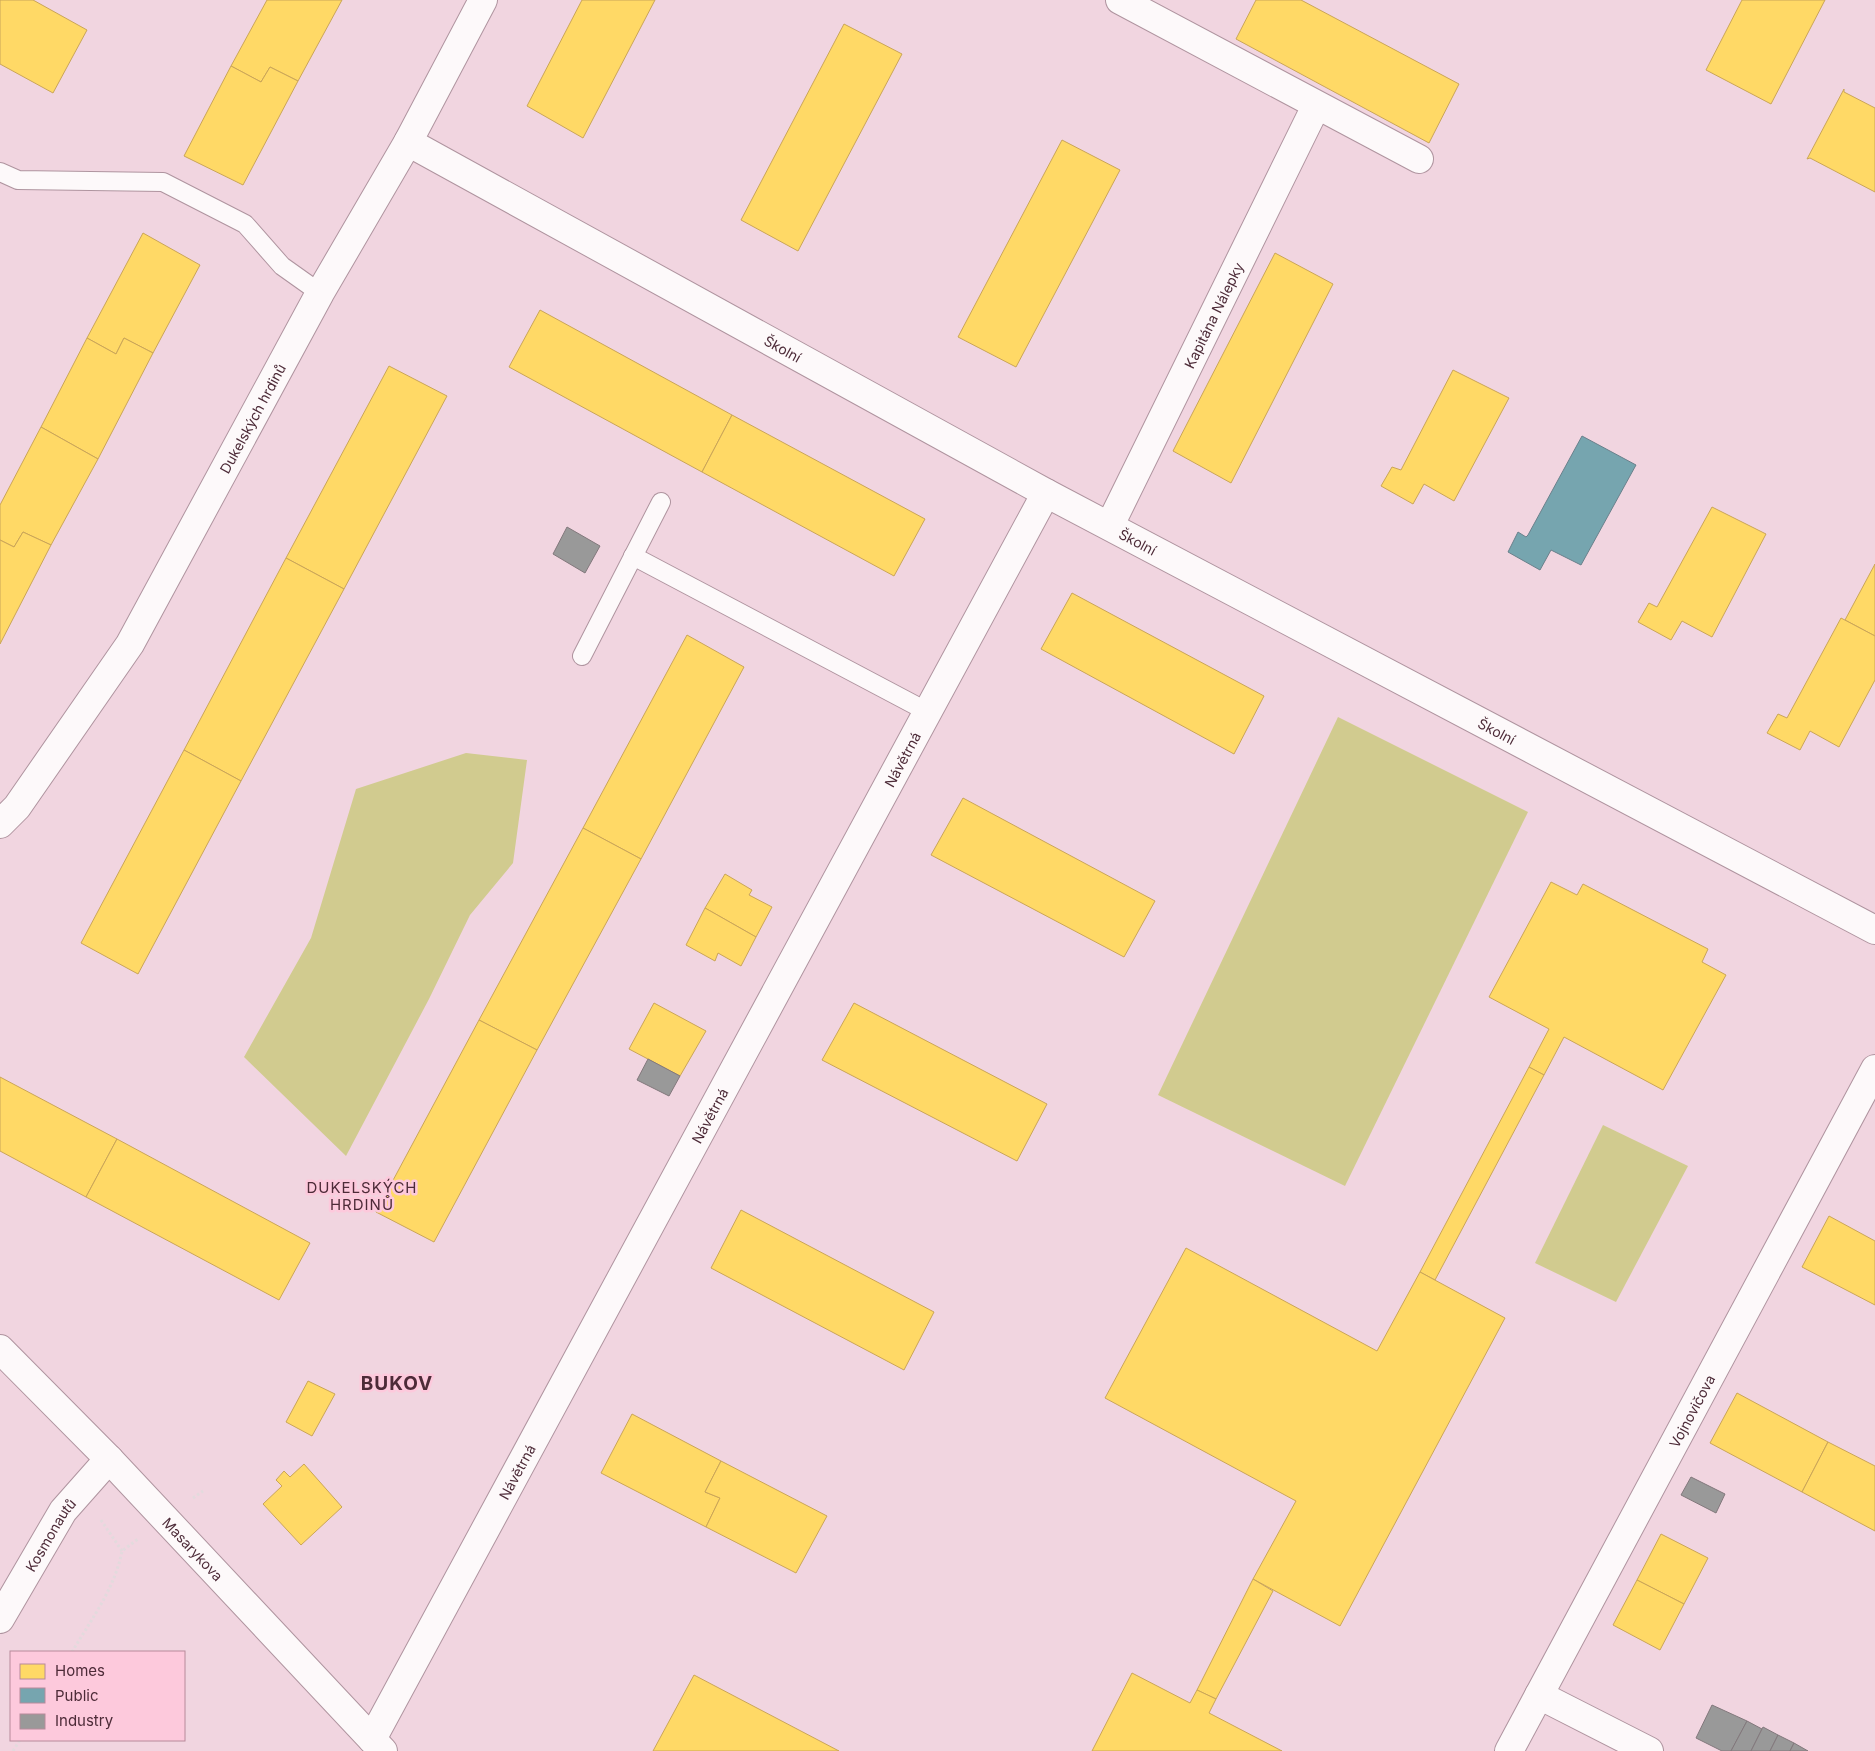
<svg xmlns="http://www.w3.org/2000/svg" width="1875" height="1751" font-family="Inter,sans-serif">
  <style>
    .green { fill: #d1cb8f }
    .homes { fill: #ffd966; stroke: #caa558 }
    .public { fill: #76a5af; stroke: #6a808b }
    .industry { fill: #999; stroke: #82787c }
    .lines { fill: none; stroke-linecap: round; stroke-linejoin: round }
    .lane-casing { stroke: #af949f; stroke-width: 20 }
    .street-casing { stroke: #af949f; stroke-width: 30 }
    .path { stroke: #e3dadd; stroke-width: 3; stroke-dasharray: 2.5 2.5; stroke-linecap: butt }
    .lane { stroke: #fdf9fa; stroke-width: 18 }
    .street { stroke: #fdf9fa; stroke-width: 28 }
    .labels { text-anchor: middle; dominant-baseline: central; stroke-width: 5; stroke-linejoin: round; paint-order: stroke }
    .street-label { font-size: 14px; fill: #4d2b38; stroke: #fdc9dc }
    .neighbourhood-label { font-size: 15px; letter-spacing: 1px; fill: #4d2b38; stroke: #fdc9dc }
    .district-label { font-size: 19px; font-weight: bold; letter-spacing: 1px; fill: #4d2b38; stroke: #fdc9dc }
  </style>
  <rect width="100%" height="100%" fill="#f1d5e0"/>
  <g class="green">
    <path d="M1338 717 1528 812 1345 1186 1158 1095Z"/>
    <path d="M466 753 527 760 513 863 470 915 429 999 346 1156 244 1057 311 938 356 789Z"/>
    <path d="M1603 1125 1688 1166 1616 1302 1535 1263Z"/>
  </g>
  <g class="homes">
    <path d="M0 0H33L87 30 53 93 0 64Z"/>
    <path d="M267 0H342L298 81 270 67 261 82 231 66Z"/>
    <path d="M582 0H655L583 138 527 106Z"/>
    <path d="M1256 0H1301L1459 84 1429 143 1236 39Z"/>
    <path d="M1742 0H1825L1771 104 1706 70Z"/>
    <path d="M844 24 902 54 798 251 741 220Z"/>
    <path d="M231 66 261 82 270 67 298 81 243 185 184 156Z"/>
    <path d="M1844 89V92L1875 108V192L1810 158 1807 159Z"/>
    <path d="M1062 140 1120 170 1016 367 958 337Z"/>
    <path d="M143 233 200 265 153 353 124 338 116 354 87 338Z"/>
    <path d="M1275 253 1333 284 1231 483 1173 451Z"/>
    <path d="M540 310 732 415 702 472 509 367Z"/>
    <path d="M87 338 116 354 124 338 153 353 98 459 41 427Z"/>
    <path d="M389 366 447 396 344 589 286 558Z"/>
    <path d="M1453 370 1509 398 1454 501 1424 484 1413 504 1381 486 1392 467 1401 470Z"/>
    <path d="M732 415 925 519 894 576 702 472Z"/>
    <path d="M41 427 98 459 51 545 23 532 14 547 0 540V505Z"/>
    <path d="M1712 507 1766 534 1712 637 1682 621 1671 640 1638 622 1649 603 1657 607Z"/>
    <path d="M23 532 51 545 0 644V540L14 547Z"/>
    <path d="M286 558 344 589 241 781 184 750Z"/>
    <path d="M1875 564V636L1845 620Z"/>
    <path d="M1072 593 1264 696 1234 754 1041 649Z"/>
    <path d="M1841 618 1875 636V680L1839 747 1810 731 1800 750 1767 733 1778 714 1787 718Z"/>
    <path d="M687 635 744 667 641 859 583 828Z"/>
    <path d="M184 750 241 781 138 974 81 943Z"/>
    <path d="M963 798 1155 901 1124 957 931 855Z"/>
    <path d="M583 828 641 859 537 1050 479 1020Z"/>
    <path d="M725 874 752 890 749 895 772 907 756 937 705 908Z"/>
    <path d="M1551 882 1577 895 1583 884 1708 949 1702 962 1726 975 1663 1090 1564 1037 1544 1075 1529 1067 1549 1029 1489 997Z"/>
    <path d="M705 908 756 937 741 966 718 953 715 961 686 945Z"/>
    <path d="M654 1003 706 1031 680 1076 629 1049Z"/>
    <path d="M854 1003 1047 1104 1017 1161 822 1060Z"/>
    <path d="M479 1020 537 1050 434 1242 376 1212Z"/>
    <path d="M1529 1067 1544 1075 1435 1280 1420 1272Z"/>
    <path d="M0 1077 117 1139 86 1197 0 1151Z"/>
    <path d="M117 1139 310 1243 279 1300 86 1197Z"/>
    <path d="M741 1210 934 1312 904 1370 711 1268Z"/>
    <path d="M1829 1216 1875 1241V1305L1802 1267Z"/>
    <path d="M1186 1248 1377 1351 1420 1272 1505 1318 1340 1626 1253 1579 1296 1501 1105 1398Z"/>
    <path d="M308 1381 335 1394 312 1436 286 1422Z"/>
    <path d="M1737 1393 1828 1442 1802 1492 1710 1443Z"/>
    <path d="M632 1414 721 1461 705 1492 720 1498 706 1527 601 1473Z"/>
    <path d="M1828 1442 1875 1466V1531L1802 1492Z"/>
    <path d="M721 1461 827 1516 796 1573 706 1527 720 1498 705 1492Z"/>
    <path d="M304 1464 342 1507 301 1545 263 1504 282 1486 276 1480 284 1471 290 1477Z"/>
    <path d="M1661 1534 1708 1558 1684 1604 1637 1580Z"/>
    <path d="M1253 1579 1273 1591 1216 1699 1197 1690Z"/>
    <path d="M1637 1580 1684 1604 1660 1650 1613 1625Z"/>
    <path d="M1132 1673 1190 1703 1197 1690 1216 1699 1209 1713 1282 1751H1092Z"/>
    <path d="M694 1675 839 1751H653Z"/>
  </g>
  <path class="public" d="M1582 436 1636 465 1581 565 1551 550 1540 570 1508 552 1518 532 1526 537 1528 535Z"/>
  <g class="industry">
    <path d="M567 527 600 546 585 573 553 554Z"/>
    <path d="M648 1059 680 1076 669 1096 637 1080Z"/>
    <path d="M1691 1477 1725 1494 1716 1513 1681 1495Z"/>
    <path d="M1712 1705 1747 1721 1731 1751H1722L1696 1738Z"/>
    <path d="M1747 1721 1762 1729 1751 1751H1731Z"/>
    <path d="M1763 1727 1778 1735 1770 1751H1751Z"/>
    <path d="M1778 1735 1794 1743 1790 1751H1770Z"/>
    <path d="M1794 1743 1808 1751H1790Z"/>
  </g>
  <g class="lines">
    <defs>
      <g id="lane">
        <path d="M0 172 18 180 163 182 245 224 282 266 320 293"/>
        <path d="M633 556 928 712"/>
        <path d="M582 656 661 502"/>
      </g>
      <g id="street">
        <path d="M1120 0 1419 159"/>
        <path id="s1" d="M408 142 1046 493 1875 930"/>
        <path id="s2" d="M1110 525 1316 106"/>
        <path id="s3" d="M0 824 17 807 130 644 320 293 408 142 483 0"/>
        <path id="s4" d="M0 1349 109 1459 383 1751"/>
        <path id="s5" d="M0 1619 63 1511 109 1459"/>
        <path d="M1539 1695 1649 1751"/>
        <path id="s6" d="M372 1739 1046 493"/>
        <path id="s7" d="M1509 1751 1875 1069"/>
      </g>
    </defs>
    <use href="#lane" class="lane-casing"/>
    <use href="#street" class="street-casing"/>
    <g class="path">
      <path d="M193 1498 203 1491"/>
      <path d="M101 1520 122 1551"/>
      <path d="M72 1652C91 1620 115 1588 122 1551L138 1539"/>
      <path d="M13 1751 20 1740"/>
    </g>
    <use href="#lane" class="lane"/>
    <use href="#street" class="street"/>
  </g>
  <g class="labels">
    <g class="street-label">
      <text stroke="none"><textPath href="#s2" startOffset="234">Kapitána Nálepky</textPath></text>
      <text stroke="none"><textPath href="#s1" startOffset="428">Školní</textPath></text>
      <text stroke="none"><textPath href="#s3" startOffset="479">Dukelských hrdinů</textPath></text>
      <text stroke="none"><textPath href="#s1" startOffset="832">Školní</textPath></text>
      <text stroke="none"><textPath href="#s1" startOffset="1238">Školní</textPath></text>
      <text stroke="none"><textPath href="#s6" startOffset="1114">Návětrná</textPath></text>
      <text stroke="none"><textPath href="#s6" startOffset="709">Návětrná</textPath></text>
      <text stroke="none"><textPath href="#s7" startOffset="386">Vojnovičova</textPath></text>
      <text stroke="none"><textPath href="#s6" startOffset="304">Návětrná</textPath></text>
      <text stroke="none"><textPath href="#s5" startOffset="98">Kosmonautů</textPath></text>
      <text stroke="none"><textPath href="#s4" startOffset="278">Masarykova</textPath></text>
    </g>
    <g class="neighbourhood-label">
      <text x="362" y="1187">DUKELSKÝCH<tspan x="362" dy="17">HRDINŮ</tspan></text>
    </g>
    <g class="district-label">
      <text x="397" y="1383">BUKOV</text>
    </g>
  </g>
  <rect x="10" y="1651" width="175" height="90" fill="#fdc9dc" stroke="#b78a9a"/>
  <rect x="20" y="1664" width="25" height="15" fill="#ffd966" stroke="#b78a9a"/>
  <text x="55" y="1676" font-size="15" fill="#4d2b38">Homes</text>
  <rect x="20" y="1688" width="25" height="15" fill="#76a5af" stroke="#b78a9a"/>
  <text x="55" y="1701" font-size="15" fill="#4d2b38">Public</text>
  <rect x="20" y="1714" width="25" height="15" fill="#999999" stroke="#b78a9a"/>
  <text x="55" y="1726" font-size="15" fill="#4d2b38">Industry</text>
</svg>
